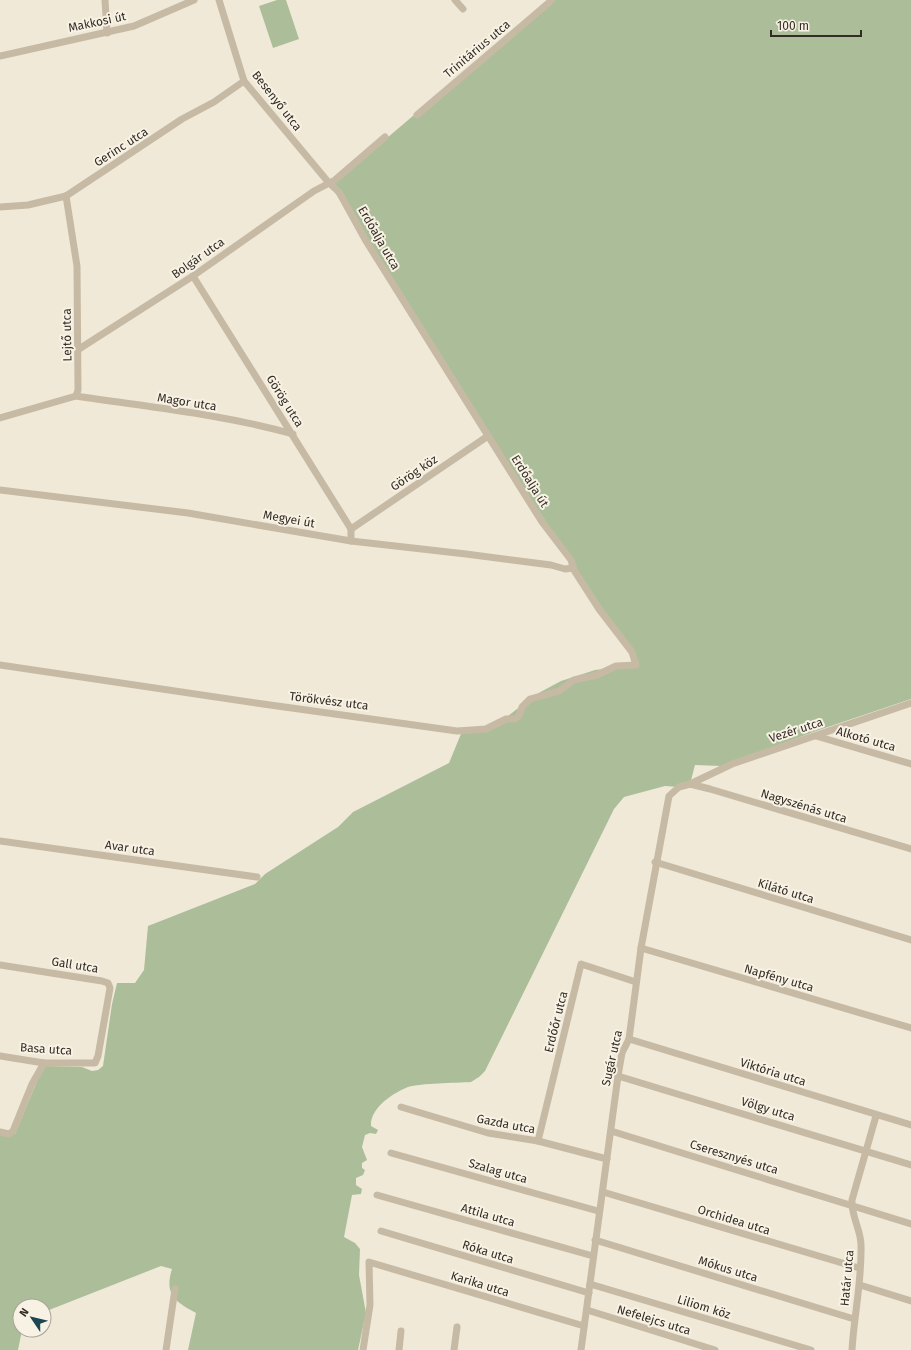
<svg xmlns="http://www.w3.org/2000/svg" width="911" height="1350" font-family="'Fira Sans',sans-serif">
  <style>
    .green { fill: #abbe99 }
    .lines { fill: none; stroke-linecap: round; stroke-linejoin: round }
    .minor { stroke: #c7baa4; stroke-width: 7 }
    .labels { text-anchor: middle; dominant-baseline: central; stroke-width: 4; stroke-linejoin: round; paint-order: stroke }
    .street-label { font-size: 12px; fill: #332c26; stroke: #f8f2e4 }
  </style>
  <rect width="100%" height="100%" fill="#f0e9d8"/>
  <g class="green">
    <path d="M277 0H286L299 39 273 48 259 6Z"/>
    <path d="M549 0H911V699L819 730 721 766 695 765 690 784 679 787 665 786 624 797 614 809 485 1071 479 1077 471 1082C455 1083 421 1083 408 1087 393 1093 370 1108 371 1126L378 1130 376 1134 370 1133 365 1135 362 1147 367 1160 362 1163V1168L365 1170 363 1175 356 1178V1185L362 1189 361 1194 352 1195 344 1237 355 1243 360 1249 359 1275 366 1313 358 1350H188L196 1313C175 1302 164 1294 172 1269L161 1266 44 1312V1306H20V1330H22L18 1350H0V1134H15L40 1074 46 1066 82 1067 92 1071 98 1070 103 1066 112 1004 117 983H135L144 970 148 926 255 884 265 874 338 827 353 812 449 763 463 729H475L499 723 535 695 561 681 595 670 636 665 628 647 558 541 329 183 387 138Z"/>
  </g>
  <g class="lines">
    <g class="minor">
      <path d="M105 0 107 33"/>
      <path d="M455 0 463 9"/>
      <path d="M0 56 134 26 194 0"/>
      <path d="M417 115 552 0"/>
      <path d="M0 207 28 205 66 196 182 119 214 102 244 81"/>
      <path d="M193 276 351 529V541"/>
      <path d="M79 349 193 276 314 191 335 180 385 137"/>
      <path d="M76 396C148 407 222 414 293 434"/>
      <path d="M0 418 76 396 78 390 77 266 66 196"/>
      <path d="M0 490 188 513 351 541 466 554 551 565 565 569 573 568"/>
      <path d="M351 529 488 436"/>
      <path d="M0 665 263 704 457 731 486 729 506 719H515L519 716 522 707 530 699 559 691 574 680 597 675 616 666 636 665 632 652 599 609 574 570 571 560 542 522 366 241 339 192 329 183 244 81 219 0"/>
      <path d="M816 736 911 764"/>
      <path d="M690 784 710 789 911 849"/>
      <path d="M0 841 257 877"/>
      <path d="M655 862 911 940"/>
      <path d="M641 948 911 1028"/>
      <path d="M0 965 102 981 108 983 110 988 98 1056 95 1063H44L0 1056"/>
      <path d="M629 1039 911 1125"/>
      <path d="M618 1076 911 1165"/>
      <path d="M401 1107 488 1133 538 1141 607 1159"/>
      <path d="M611 1131 911 1224"/>
      <path d="M0 1132 9 1134 13 1131 32 1084 44 1063"/>
      <path d="M538 1141 581 964 636 982"/>
      <path d="M391 1153 598 1211"/>
      <path d="M603 1192 859 1268"/>
      <path d="M377 1195 593 1256"/>
      <path d="M381 1231 589 1293"/>
      <path d="M595 1240 854 1319"/>
      <path d="M590 1284 811 1350"/>
      <path d="M860 1285 911 1301"/>
      <path d="M587 1310 715 1350"/>
      <path d="M166 1350 175 1289"/>
      <path d="M363 1350 370 1305 369 1262 584 1326"/>
      <path d="M399 1350 401 1331"/>
      <path d="M454 1350 457 1327"/>
      <path d="M581 1350 618 1076 622 1053 629 1039 641 948 669 796 679 787 690 784 732 764 911 703"/>
      <path d="M852 1350C854 1315 862 1281 861 1245 861 1230 851 1216 852 1200L876 1116"/>
    </g>
  </g>
  <g class="labels">
    <g class="street-label">
      <text transform="translate(97 22) rotate(-12)">Makkosi út</text>
      <text transform="translate(477 49) rotate(-40)">Trinitárius utca</text>
      <text transform="translate(277 101) rotate(52)">Besenyő utca</text>
      <text transform="translate(121 147) rotate(-33)">Gerinc utca</text>
      <text transform="translate(379 238) rotate(60)">Erdőalja utca</text>
      <text transform="translate(198 258) rotate(-35)">Bolgár utca</text>
      <text transform="translate(67 335) rotate(-91)">Lejtő utca</text>
      <text transform="translate(285 401) rotate(58)">Görög utca</text>
      <text transform="translate(187 402) rotate(9)">Magor utca</text>
      <text transform="translate(414 473) rotate(-34)">Görög köz</text>
      <text transform="translate(530 481) rotate(58)">Erdőalja út</text>
      <text transform="translate(289 519) rotate(10)">Megyei út</text>
      <text transform="translate(329 701) rotate(7)">Törökvész utca</text>
      <text transform="translate(796 730) rotate(-18)">Vezér utca</text>
      <text transform="translate(866 739) rotate(16)">Alkotó utca</text>
      <text transform="translate(804 806) rotate(17)">Nagyszénás utca</text>
      <text transform="translate(130 848) rotate(8)">Avar utca</text>
      <text transform="translate(786 891) rotate(17)">Kilátó utca</text>
      <text transform="translate(75 965) rotate(9)">Gall utca</text>
      <text transform="translate(779 978) rotate(16)">Napfény utca</text>
      <text transform="translate(556 1022) rotate(-76)">Erdőőr utca</text>
      <text transform="translate(46 1049) rotate(4)">Basa utca</text>
      <text transform="translate(612 1058) rotate(-77)">Sugár utca</text>
      <text transform="translate(773 1072) rotate(17)">Viktória utca</text>
      <text transform="translate(768 1109) rotate(17)">Völgy utca</text>
      <text transform="translate(506 1124) rotate(11)">Gazda utca</text>
      <text transform="translate(734 1157) rotate(17)">Cseresznyés utca</text>
      <text transform="translate(498 1171) rotate(16)">Szalag utca</text>
      <text transform="translate(488 1215) rotate(16)">Attila utca</text>
      <text transform="translate(734 1220) rotate(17)">Orchidea utca</text>
      <text transform="translate(488 1252) rotate(17)">Róka utca</text>
      <text transform="translate(728 1269) rotate(17)">Mókus utca</text>
      <text transform="translate(847 1278) rotate(-85)">Határ utca</text>
      <text transform="translate(480 1284) rotate(17)">Karika utca</text>
      <text transform="translate(704 1307) rotate(17)">Liliom köz</text>
      <text transform="translate(654 1320) rotate(17)">Nefelejcs utca</text>
    </g>
  </g>
  <g transform="translate(32 1318) rotate(305)"><circle r="19" fill="#f8f2e4" stroke="#a9a398"/>
  <path d="M0-3L7 15L0 10L-7 15Z" fill="#1d4653"/>
  <text y="-6" font-size="11" font-weight="bold" text-anchor="middle" fill="#332c26">N</text>
  </g>
  <path d="M771 30v6h90v-6" fill="none" stroke="#332c26" stroke-width="2"/>
  <text x="777" y="30" font-size="12" fill="#332c26" stroke="#f8f2e4" stroke-width="3" paint-order="stroke">100 m</text>
</svg>
